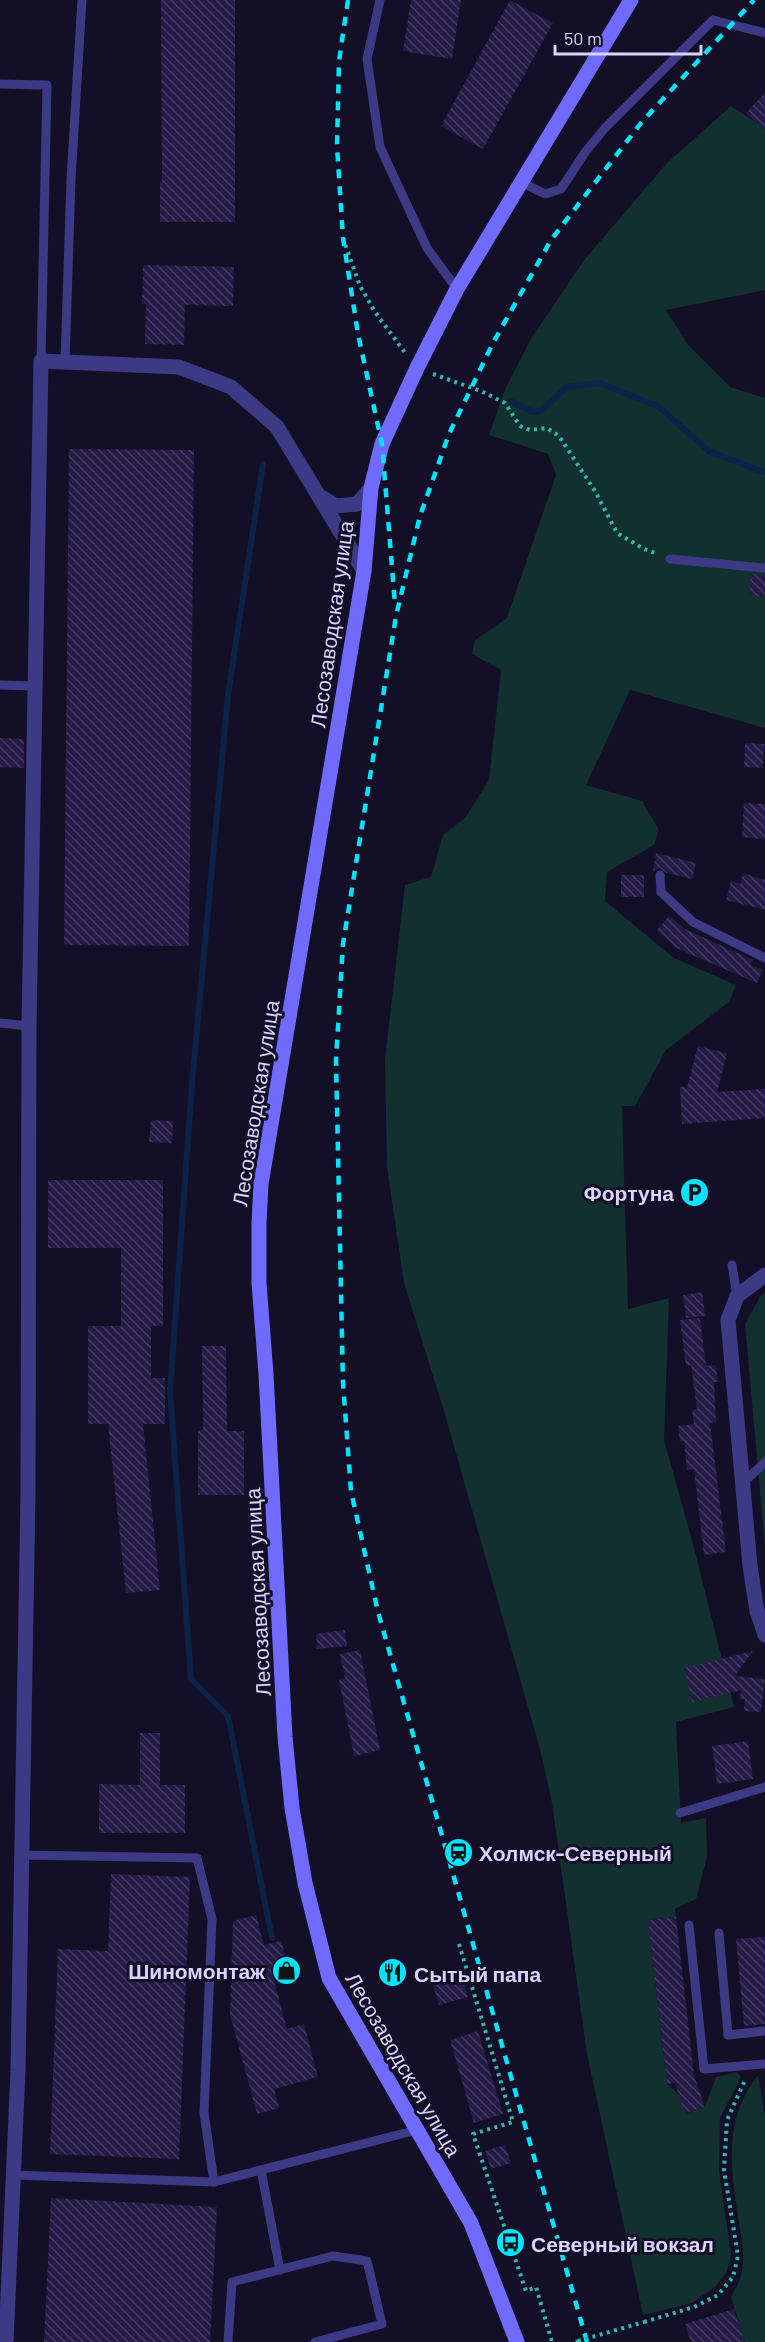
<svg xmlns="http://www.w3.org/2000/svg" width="765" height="2342" font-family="Barlow,sans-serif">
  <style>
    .grass { fill: #12302f }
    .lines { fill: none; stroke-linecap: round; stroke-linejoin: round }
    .stream { stroke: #0c2248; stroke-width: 6 }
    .building { fill: url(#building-back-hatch) }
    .path { stroke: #2fb8b0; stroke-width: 4; stroke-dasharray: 3 4.5; stroke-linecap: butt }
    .service { stroke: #3d3a85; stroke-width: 9 }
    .minor { stroke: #3d3a85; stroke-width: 15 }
    .secondary { stroke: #6f6bff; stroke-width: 15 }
    .rail { stroke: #00e5ff; stroke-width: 4.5; stroke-dasharray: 9 8; stroke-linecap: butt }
    .path-bridge { stroke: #2fb8b0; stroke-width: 4; stroke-dasharray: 3 4.5; stroke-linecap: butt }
    .labels { text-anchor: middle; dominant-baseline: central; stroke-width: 6; stroke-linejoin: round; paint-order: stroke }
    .street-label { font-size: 21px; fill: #d9d4ff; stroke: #130f26 }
    .poi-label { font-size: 21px; font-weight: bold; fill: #d9d4ff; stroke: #130f26; text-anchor: start }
  </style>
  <defs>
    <pattern id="building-back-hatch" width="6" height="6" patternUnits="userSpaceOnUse" patternTransform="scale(1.5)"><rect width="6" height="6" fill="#241b47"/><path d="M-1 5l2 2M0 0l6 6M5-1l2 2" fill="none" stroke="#433b63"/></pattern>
  </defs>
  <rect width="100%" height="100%" fill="#130f26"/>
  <g class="grass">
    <path d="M731 106 765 129V290L666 310 687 344 730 387 765 398V728L630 690 586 785 642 801 659 830 654 845 607 872 605 901 674 958 736 985 729 1002 666 1050 635 1106H622L628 1309 669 1298 664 1440 693 1544 734 1707 676 1722 681 1823 706 1818 707 1857 696 1899 675 1909 676 1917 648 1920 667 2084 679 2095 686 2114 705 2107 716 2077 737 2072 741 2077 720 2118 719 2171 731 2255 727 2272 714 2288 692 2303 643 2315 587 2054 552 1803 541 1753 444 1411 404 1283 387 1167 385 1059 405 885 431 877 443 835 465 818 489 780 501 670 472 654 475 640 507 618 556 475 548 454 489 435 506 387 532 337 585 259 667 163Z"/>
    <path d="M765 1293V1547L745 1324 760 1297Z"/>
    <path d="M758 2075 765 2115V2342H745L731 2297C735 2289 741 2280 742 2272 745 2253 741 2235 738 2217 730 2166 724 2119 758 2075Z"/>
  </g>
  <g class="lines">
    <g class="stream">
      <path d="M510 401 533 412 542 410 566 387 600 383 659 407 710 452 765 472"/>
      <path d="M263 464 228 695 192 1083 170 1391 191 1679 228 1716 272 1938"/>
    </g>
  </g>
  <g class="building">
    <path d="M161 0H235V222H160V182H162Z"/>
    <path d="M411 0H461L452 59 403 51Z"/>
    <path d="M510 0 553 23 483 149 441 126Z"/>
    <path d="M765 93V131L746 113Z"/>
    <path d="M143 265 234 267 233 306 185 305 184 345 145 344 146 304H142Z"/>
    <path d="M69 449 194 450 189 946 64 945Z"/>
    <path d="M751 574 765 576V597L749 595Z"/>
    <path d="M0 738 24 739V768L0 767Z"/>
    <path d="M745 743 764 744 763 768 744 767Z"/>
    <path d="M744 803 765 804V839L742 837Z"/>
    <path d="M656 853 696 863 692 879 666 873 660 868 653 871Z"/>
    <path d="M743 873 765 880V910L726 900 731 881 740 884Z"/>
    <rect x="621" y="875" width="23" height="22"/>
    <path d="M669 916 685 929 753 960 751 965 763 970 757 983 676 948 657 930Z"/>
    <path d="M698 1046 727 1053 717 1092 765 1089V1118L682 1124 680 1087H687Z"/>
    <path d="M151 1120 173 1121 172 1143 149 1142Z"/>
    <path d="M48 1180H163V1326H151V1378H165V1424H143L160 1590 126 1593 108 1424H88V1326H121V1248H48Z"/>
    <path d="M702 1292 705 1316 686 1318 683 1295Z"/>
    <path d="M700 1318 706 1366 716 1365 718 1382H714L716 1422 710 1423 726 1552 704 1555 694 1469 687 1470 684 1441 680 1442 678 1426 694 1424 692 1410 697 1409 691 1365 686 1366 680 1320Z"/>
    <path d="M202 1346H226L227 1431H244V1495H198V1430H203Z"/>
    <path d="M345 1630 347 1646 317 1649 316 1634Z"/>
    <path d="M360 1650 380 1750 354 1756 339 1680 345 1679 340 1654Z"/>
    <path d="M753 1651 735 1676 765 1679 761 1712 744 1711 745 1699H740L741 1690 692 1702 684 1668Z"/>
    <path d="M140 1733H160V1785H185V1833H99V1784L140 1785Z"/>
    <path d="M748 1741 753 1779 717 1784 712 1746Z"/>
    <path d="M111 1874 190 1877 179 2159 50 2154 58 1949 108 1951Z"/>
    <path d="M256 1915 264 1945 281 1941 286 1958 292 1957 297 1975 274 1981 287 2029 304 2024 318 2077 274 2089 279 2108 257 2114 230 2014 233 1921Z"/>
    <path d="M676 1917 694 2075 705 2107 685 2114 675 2083 667 2084 648 1920Z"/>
    <path d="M765 1937V2024L744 2026 736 1939Z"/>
    <path d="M462 1977 468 1997 439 2005 433 1985Z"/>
    <path d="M478 2031 503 2114 474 2123 450 2040Z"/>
    <path d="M505 2145 511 2163 491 2169 485 2151Z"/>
    <path d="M51 2198 217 2207 210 2342H44Z"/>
    <path d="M734 2309 745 2342H691L685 2324Z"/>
  </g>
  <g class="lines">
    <g class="path">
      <path d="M343 238 360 286 375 312 406 354"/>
      <path d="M433 374 481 391 505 403 520 426 530 430 547 428 559 436 595 491 617 533 644 549 658 554"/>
      <path d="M459 1944 513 2122 473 2134 526 2291 536 2287 552 2342"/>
      <path d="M644 2322 694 2307 718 2295 733 2277 738 2256 724 2170 727 2120 746 2078"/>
      <path d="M576 2342 578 2341"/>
    </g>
    <g class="service">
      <path d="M380 0 367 59 380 147 427 248 457 289"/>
      <path d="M0 84 47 85 41 361"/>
      <path d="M521 182 545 194 561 189 586 151 605 128 713 20 765 33"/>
      <path d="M65 362 71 179 82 0"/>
      <path d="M670 559 765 568"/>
      <path d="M0 685 35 686"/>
      <path d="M660 875 661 892 693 922 765 958"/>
      <path d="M0 1023 29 1026"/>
      <path d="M732 1265 737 1296"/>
      <path d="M742 1484 765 1462"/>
      <path d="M680 1813 765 1787"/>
      <path d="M21 1855 197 1858 212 1919 204 2113 214 2182"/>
      <path d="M689 1925 704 2069 765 2064"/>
      <path d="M719 1933 728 2035 765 2031"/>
      <path d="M261 2170 280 2270"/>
      <path d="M13 2175 214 2182 417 2130"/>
      <path d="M228 2342 232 2282 333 2256 367 2261 382 2324 315 2342"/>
    </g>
    <g class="minor">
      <path d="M321 497 336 506 357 504 371 488"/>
      <path d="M765 1275 737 1296 728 1320 750 1566 757 1611 765 1635"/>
      <path d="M6 2342 18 2070 28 1495 29 1026 41 361 179 367 231 387 277 427 364 571"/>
    </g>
    <path class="secondary" d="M517 2342 471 2223 329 1978 305 1883 292 1808 285 1737 266 1374 259 1283V1223L261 1184 364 571 371 488 382 444 417 368 457 289 631 0"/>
    <g class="rail">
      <path d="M348 0 339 61 337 146 343 238 358 334 382 444 395 604"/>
      <path d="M587 2342 378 1612 351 1491 343 1383 336 1060 343 944 396 616 420 516 449 434 493 343 551 240 641 123 754 0"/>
    </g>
    <path class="path-bridge" d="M578 2341 644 2322"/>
  </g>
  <defs>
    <symbol id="parking-disc" viewBox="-11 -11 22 22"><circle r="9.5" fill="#00e5ff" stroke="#130f26"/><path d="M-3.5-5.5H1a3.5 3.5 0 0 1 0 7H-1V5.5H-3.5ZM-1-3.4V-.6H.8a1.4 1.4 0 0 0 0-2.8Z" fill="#111"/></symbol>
    <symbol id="station-disc" viewBox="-11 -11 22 22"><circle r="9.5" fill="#00e5ff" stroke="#130f26"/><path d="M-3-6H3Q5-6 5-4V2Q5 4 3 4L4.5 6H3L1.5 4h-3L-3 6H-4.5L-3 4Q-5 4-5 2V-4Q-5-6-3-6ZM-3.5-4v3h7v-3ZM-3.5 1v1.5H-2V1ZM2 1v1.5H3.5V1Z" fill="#111"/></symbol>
    <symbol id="shop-disc" viewBox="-11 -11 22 22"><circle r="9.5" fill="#00e5ff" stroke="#130f26"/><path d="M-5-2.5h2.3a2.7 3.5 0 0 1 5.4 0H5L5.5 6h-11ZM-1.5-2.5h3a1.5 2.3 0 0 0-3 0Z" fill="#111"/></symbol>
    <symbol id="restaurant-disc" viewBox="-11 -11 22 22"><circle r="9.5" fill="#00e5ff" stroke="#130f26"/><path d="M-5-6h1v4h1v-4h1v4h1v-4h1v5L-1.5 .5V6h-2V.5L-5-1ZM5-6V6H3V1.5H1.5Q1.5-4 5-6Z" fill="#111"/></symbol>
    <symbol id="bus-disc" viewBox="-11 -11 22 22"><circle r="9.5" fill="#00e5ff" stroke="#130f26"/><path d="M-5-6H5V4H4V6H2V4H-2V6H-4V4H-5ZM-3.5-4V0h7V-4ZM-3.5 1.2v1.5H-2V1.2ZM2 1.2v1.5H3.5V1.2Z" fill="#111"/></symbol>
  </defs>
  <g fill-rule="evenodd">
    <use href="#parking-disc" x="678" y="1176" width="33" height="33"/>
    <use href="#station-disc" x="442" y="1836" width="33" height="33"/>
    <use href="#shop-disc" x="270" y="1954" width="33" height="33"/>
    <use href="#restaurant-disc" x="376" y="1956" width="33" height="33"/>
    <use href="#bus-disc" x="494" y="2226" width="33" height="33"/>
  </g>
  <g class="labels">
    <g class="street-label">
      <text transform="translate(331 624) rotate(-82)">Лесозаводская улица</text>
      <text transform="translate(255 1103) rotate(-81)">Лесозаводская улица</text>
      <text transform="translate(257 1592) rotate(-93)">Лесозаводская улица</text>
      <text transform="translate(404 2064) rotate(60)">Лесозаводская улица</text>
    </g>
    <g class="poi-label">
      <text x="674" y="1192" text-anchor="end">Фортуна</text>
      <text x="479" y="1852">Холмск-Северный</text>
      <text x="265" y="1970" text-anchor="end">Шиномонтаж</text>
      <text x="414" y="1973">Сытый папа</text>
      <text x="531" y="2243">Северный вокзал</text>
    </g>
  </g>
  <path d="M555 45v9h146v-9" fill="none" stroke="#d9d4ff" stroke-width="3"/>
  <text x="564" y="45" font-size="18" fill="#d9d4ff" stroke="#130f26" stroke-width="4.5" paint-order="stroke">50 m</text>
</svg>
